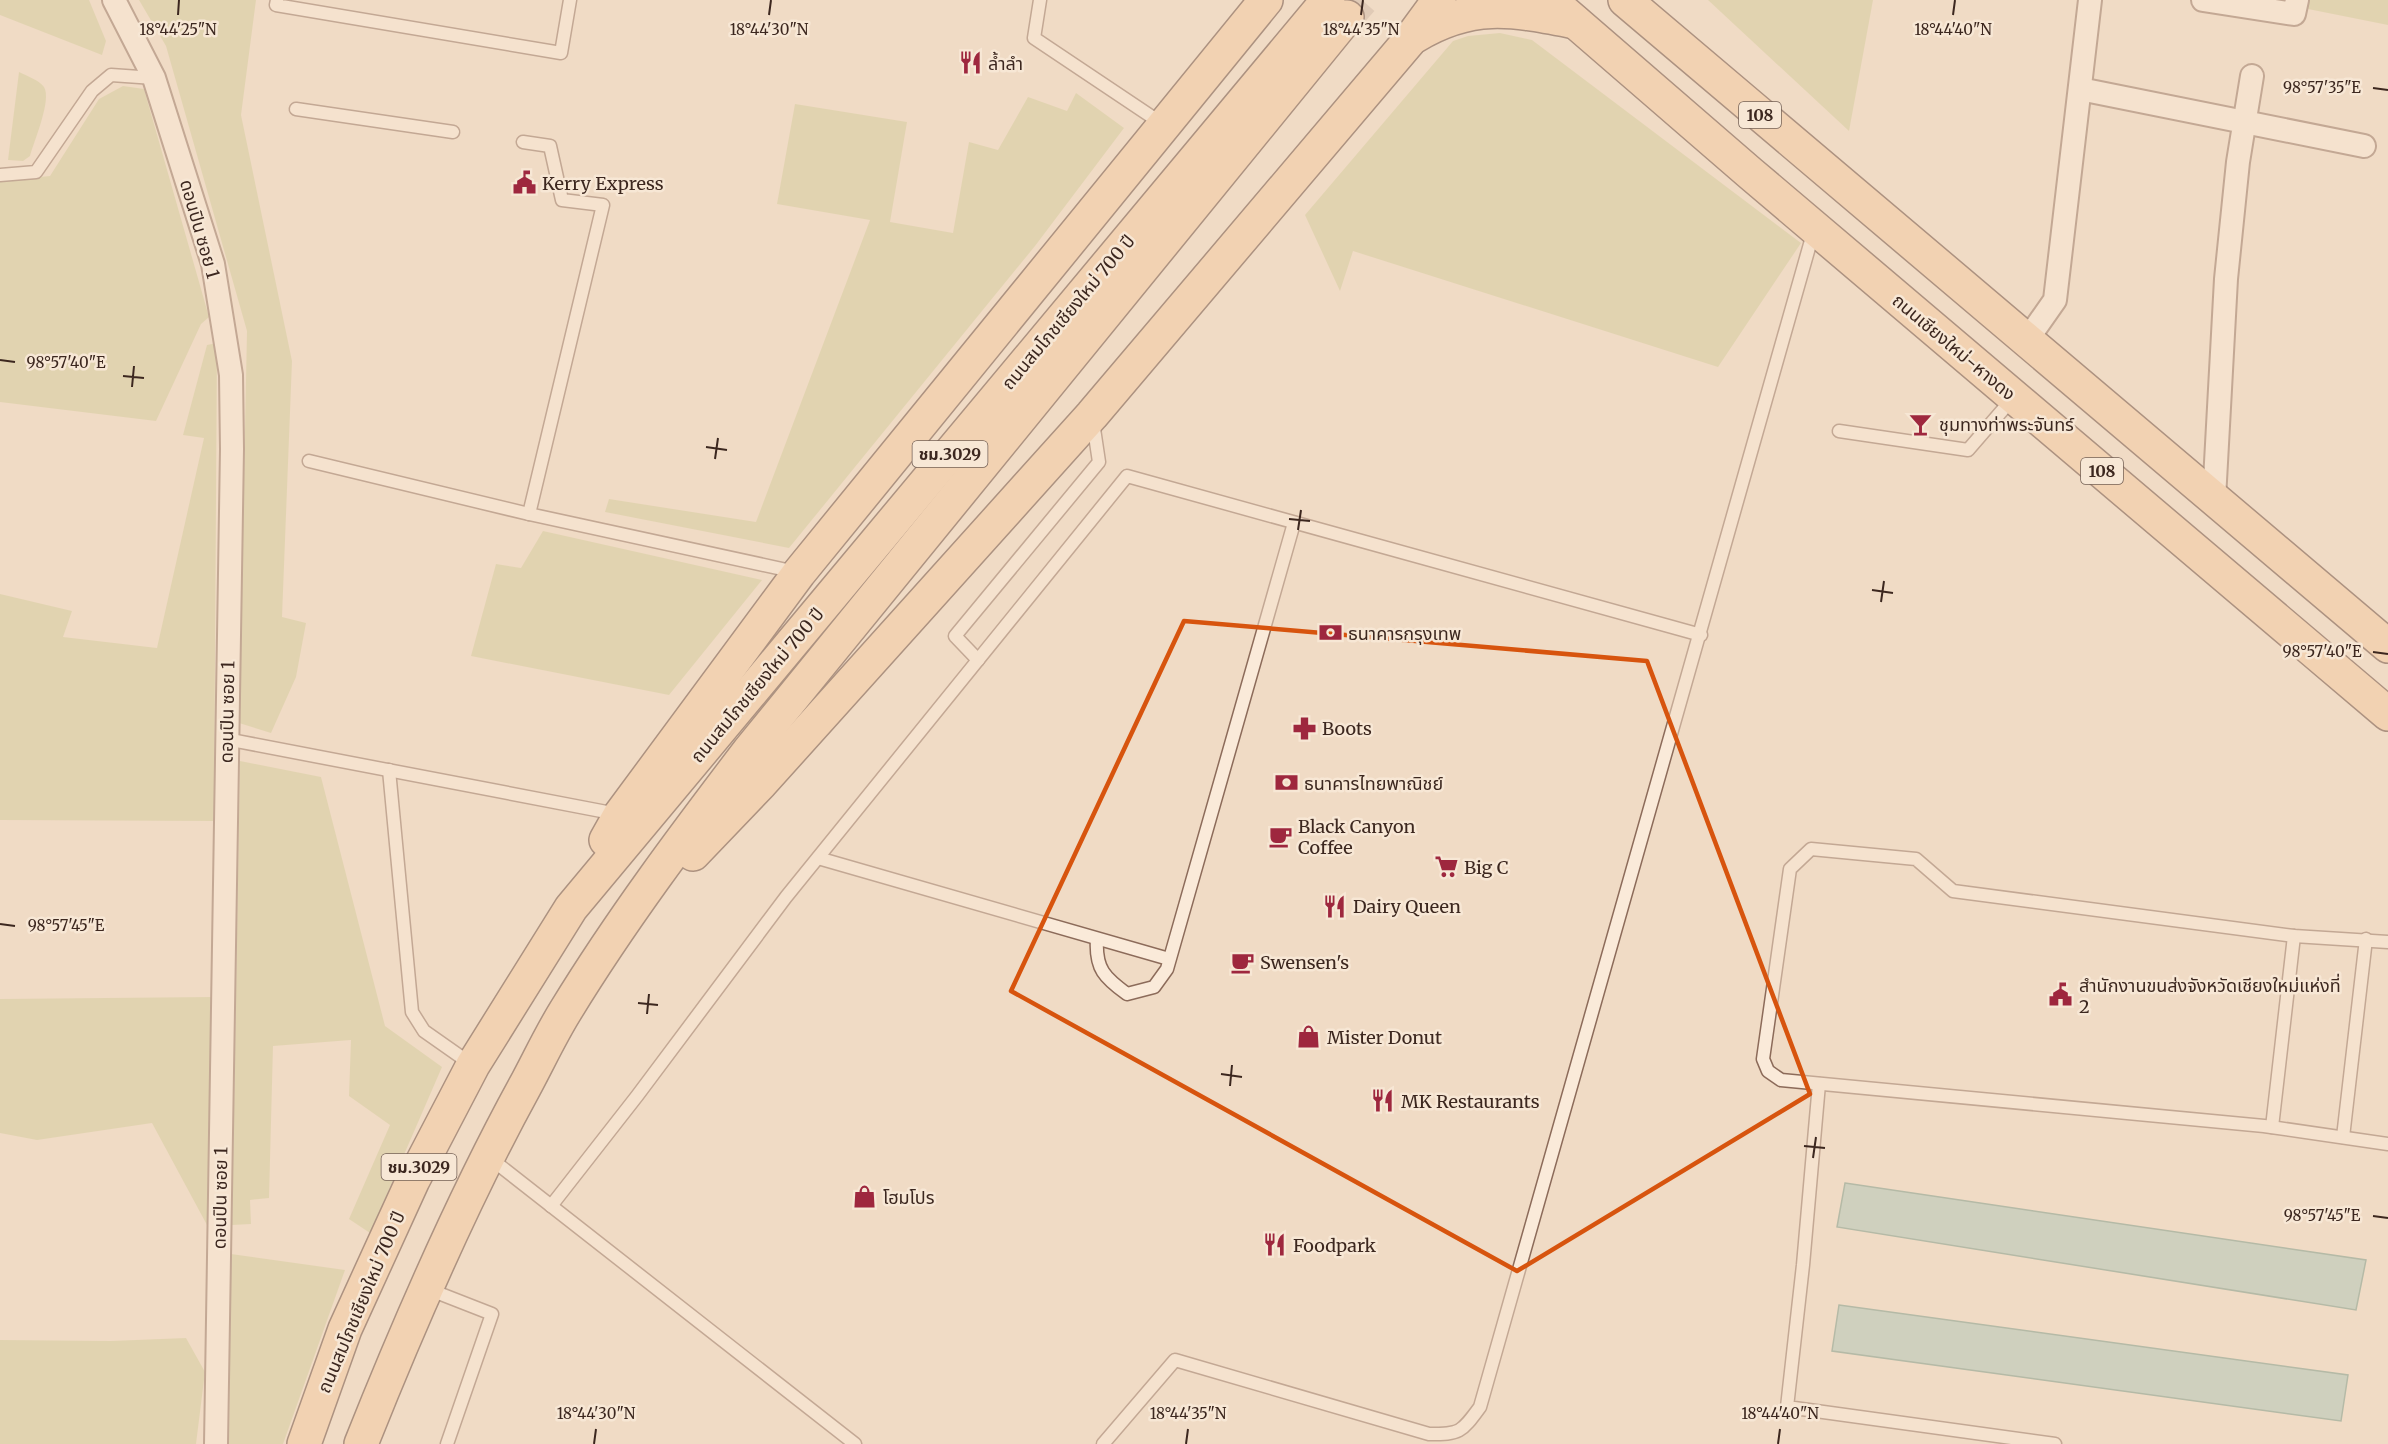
<svg xmlns="http://www.w3.org/2000/svg" width="2388" height="1444" font-family="Merriweather,'Noto Sans Thai',serif">
  <style>
    .green { fill: #cfcb98 }
    .water { fill: #a7c3b6; stroke: #6d9282; stroke-width: 1.5 }
    .lines { fill: none; stroke-linecap: round; stroke-linejoin: round }
    .primary-tunnel { stroke: #ccb7a4; stroke-width: 33; stroke-dasharray: 33 16; stroke-linecap: butt }
    .service-casing { stroke: #8c6b5a; stroke-width: 15 }
    .minor-casing { stroke: #8c6b5a; stroke-width: 26 }
    .primary-casing { stroke: #5a3a2e; stroke-width: 36 }
    .service { stroke: #faead9; stroke-width: 12 }
    .minor { stroke: #faead9; stroke-width: 22 }
    .primary { stroke: #f4c89c; stroke-width: 33 }
    .marked { fill: none; stroke: #d7540e; stroke-width: 4.5; stroke-linejoin: round }
    .ticks { fill: none; stroke: #3c271f; stroke-width: 2 }
    .labels { text-anchor: middle; dominant-baseline: central; stroke-width: 5; stroke-linejoin: round; paint-order: stroke }
    .shield { fill: #f7e7d5; stroke: #746156; stroke-width: 1.5 }
    .shield-label { font-size: 16px; font-weight: bold; fill: #3c271f }
    .poi-label { font-size: 18px; fill: #3c271f; stroke: #f7e7d5; text-anchor: start }
    .street-label { font-size: 18px; fill: #3c271f; stroke: #f7e7d5 }
    .ticks-label { font-size: 15px; text-anchor: middle; fill: #3c271f; stroke: #f7e7d5; stroke-width: 5; stroke-linejoin: round; paint-order: stroke }
  </style>
  <rect width="100%" height="100%" fill="#f0dbc5"/>
  <g class="green">
    <path d="M0 0H89L106 41 102 55 0 15Z"/>
    <path d="M139 0H256L241 115 292 361 282 617 306 623 296 677 271 733 239 723 247 331 166 46Z"/>
    <path d="M1708 0H1873L1849 131Z"/>
    <path d="M2305 0H2388V25L2303 8Z"/>
    <path d="M1500 33 1532 40 1801 243 1718 367 1353 251 1340 291 1305 215 1453 41 1468 36Z"/>
    <path d="M19 72C27 76 39 80 44 87 52 100 34 141 30 156L23 161 8 160Z"/>
    <path d="M123 86 144 89 209 317 201 324 156 421 0 402V181L50 176 99 99Z"/>
    <path d="M1076 93 1124 128 1035 246 789 548 605 512 609 499 756 522 870 220 777 204 795 104 907 122 890 222 953 233 969 142 998 150 1028 97 1067 111Z"/>
    <path d="M217 343 214 821 0 820V594L72 611 63 637 157 648 204 438 183 435 207 345Z"/>
    <path d="M543 531 762 580 669 695 471 656 496 564 521 568Z"/>
    <path d="M240 761 321 777 385 1026 442 1067 370 1233 349 1219 390 1125 349 1096 351 1040 273 1046 269 1198 250 1200 251 1224 232 1225Z"/>
    <path d="M211 997 207 1225 152 1123 37 1140 0 1133V999Z"/>
    <path d="M231 1254 345 1270 283 1444H229Z"/>
    <path d="M186 1338 205 1372 196 1444H0V1340L111 1341Z"/>
  </g>
  <g class="water">
    <path d="M1845 1183 2366 1260 2356 1310 1837 1227Z"/>
    <path d="M1839 1305 2348 1375 2341 1421 1832 1351Z"/>
  </g>
  <g class="lines">
    <path class="primary-tunnel" d="M1347 17 1362 0"/>
    <defs>
      <g id="service">
        <path d="M277 0 276 5 561 53 570 0"/>
        <path d="M1040 0 1034 38 1164 125"/>
        <path d="M296 109 453 132"/>
        <path d="M523 142 550 146 562 200 603 205 529 514"/>
        <path d="M0 175 36 172 92 91 111 75 154 78"/>
        <path d="M1839 431 1968 450 2013 398"/>
        <path d="M309 461 529 514 796 572"/>
        <path d="M978 660 955 636 1099 462 1093 422"/>
        <path d="M226 739 617 814"/>
        <path d="M389 770 412 1012 424 1031 471 1064"/>
        <path d="M818 858 1169 959"/>
        <path d="M1097 939C1095 969 1105 978 1127 994L1154 987 1167 969 1294 523"/>
        <path d="M2388 942 2294 936 1953 891 1916 859 1811 849 1790 869 1763 1059 1768 1071 1781 1080 2264 1126 2388 1144"/>
        <path d="M1819 1084 1803 1265 1787 1407 2055 1444"/>
        <path d="M2272 1127 2294 936"/>
        <path d="M2343 1137 2366 939"/>
        <path d="M490 1158 855 1444"/>
        <path d="M551 1206 637 1096 786 897 1127 476 1701 635"/>
        <path d="M428 1289 492 1314 447 1444"/>
        <path d="M1103 1444 1175 1360 1429 1434C1460 1434 1461 1433 1480 1407L1814 230"/>
      </g>
      <g id="minor">
        <path d="M114 0 154 78 213 264 231 375 232 449 216 1444"/>
        <path d="M2203 0 2294 14 2297 0"/>
        <path d="M2080 89 2364 146"/>
        <path d="M2027 340 2055 300 2090 0"/>
        <path d="M2214 499 2226 279 2238 162 2252 76"/>
      </g>
      <g id="primary">
        <path d="M1550 0 1750 173 2388 714"/>
        <path d="M1625 0 2388 646"/>
        <path d="M1415 36C1473 1 1513 10 1575 22"/>
        <path d="M606 840 620 815 799 573 1266 0"/>
        <path d="M693 854 761 783 1092 415 1409 41 1439 0"/>
        <path d="M304 1444 345 1329 413 1180 473 1065 571 908 1328 0"/>
        <path d="M361 1444C410 1321 462 1201 525 1086 539 1060 551 1034 566 1010 621 920 685 835 749 751L1347 17"/>
      </g>
    </defs>
    <use href="#service" class="service-casing"/>
    <use href="#minor" class="minor-casing"/>
    <use href="#primary" class="primary-casing"/>
    <use href="#service" class="service"/>
    <use href="#minor" class="minor"/>
    <use href="#primary" class="primary"/>
  </g>
  <path d="M0 0H2388V1444H0ZM1184 621 1647 661 1810 1094 1517 1271 1011 991Z" fill="#f0dbc5" fill-opacity=".55" fill-rule="evenodd"/>
  <path class="marked" d="M1184 621 1647 661 1810 1094 1517 1271 1011 991Z"/>
  <path class="ticks" d="M178 15 179 0M769 15 771 0M1361 15 1363 0M1953 15 1955 0M2373 88 2388 90M0 360 15 362M123 376 144 378M132 387 134 366M706 447 727 450M715 459 718 438M1289 519 1310 521M1298 530 1301 510M1872 590 1893 593M1881 602 1884 581M2373 652 2388 654M0 924 15 926M638 1003 658 1005M647 1014 649 994M1221 1074 1242 1077M1230 1086 1232 1065M1804 1146 1825 1148M1813 1158 1816 1137M2373 1216 2388 1218M594 1444 596 1429M1186 1444 1188 1429M1778 1444 1780 1429"/>
  <defs>
    <symbol id="restaurant-bare" viewBox="-9 -9 18 18"><path d="M-5-6h1v4h1v-4h1v4h1v-4h1v5L-1.5 .5V6h-2V.5L-5-1ZM5-6V6H3V1.5H1.5Q1.5-4 5-6Z" fill="#9e273e" stroke="#f7e7d5" stroke-width="2.5" paint-order="stroke"/></symbol>
    <symbol id="civic-bare" viewBox="-9 -9 18 18"><path d="M-.6-6.5H3V-4.5H.6V-3L4-1V1h2V6H-6V1h2V-1L-.6-3ZM-1.2 2.5V6h2.4V2.5Z" fill="#9e273e" stroke="#f7e7d5" stroke-width="2.5" paint-order="stroke"/></symbol>
    <symbol id="bar-bare" viewBox="-9 -9 18 18"><path d="M-6-5H6L.8 .8V4.5H3.5V6h-7V4.5H-.8V.8Z" fill="#9e273e" stroke="#f7e7d5" stroke-width="2.5" paint-order="stroke"/></symbol>
    <symbol id="bank-bare" viewBox="-9 -9 18 18"><path d="M-6-4H6V4H-6ZM0-2.3a2.3 2.3 0 1 0 0 4.6a2.3 2.3 0 1 0 0-4.6Z" fill="#9e273e" stroke="#f7e7d5" stroke-width="2.5" paint-order="stroke"/></symbol>
    <symbol id="pharmacy-bare" viewBox="-9 -9 18 18"><path d="M-2-6h4v4h4v4h-4v4h-4v-4h-4v-4h4Z" fill="#9e273e" stroke="#f7e7d5" stroke-width="2.5" paint-order="stroke"/></symbol>
    <symbol id="cafe-bare" viewBox="-9 -9 18 18"><path d="M-5.5-4.5H6V0H3Q3 3.5 0 3.5H-2.5Q-5.5 3.5-5.5 0ZM3-3.2v2h1.7v-2ZM-6 4.5H4V6H-6Z" fill="#9e273e" stroke="#f7e7d5" stroke-width="2.5" paint-order="stroke"/></symbol>
    <symbol id="supermarket-bare" viewBox="-9 -9 18 18"><path d="M-6-5.5h2.5l.6 2H6L4.5 2H-2.5L-4.4-4H-6ZM-1.5 3.2a1.3 1.3 0 1 0 .1 0ZM3 3.2a1.3 1.3 0 1 0 .1 0Z" fill="#9e273e" stroke="#f7e7d5" stroke-width="2.5" paint-order="stroke"/></symbol>
    <symbol id="shop-bare" viewBox="-9 -9 18 18"><path d="M-5-2.5h2.3a2.7 3.5 0 0 1 5.4 0H5L5.5 6h-11ZM-1.5-2.5h3a1.5 2.3 0 0 0-3 0Z" fill="#9e273e" stroke="#f7e7d5" stroke-width="2.5" paint-order="stroke"/></symbol>
  </defs>
  <g fill-rule="evenodd">
    <use href="#restaurant-bare" x="954" y="46" width="33" height="33"/>
    <use href="#civic-bare" x="508" y="166" width="33" height="33"/>
    <use href="#bar-bare" x="1904" y="408" width="33" height="33"/>
    <use href="#bank-bare" x="1314" y="616" width="33" height="33"/>
    <use href="#pharmacy-bare" x="1288" y="712" width="33" height="33"/>
    <use href="#bank-bare" x="1270" y="766" width="33" height="33"/>
    <use href="#cafe-bare" x="1264" y="820" width="33" height="33"/>
    <use href="#supermarket-bare" x="1430" y="850" width="33" height="33"/>
    <use href="#restaurant-bare" x="1318" y="890" width="33" height="33"/>
    <use href="#cafe-bare" x="1226" y="946" width="33" height="33"/>
    <use href="#civic-bare" x="2044" y="978" width="33" height="33"/>
    <use href="#shop-bare" x="1292" y="1020" width="33" height="33"/>
    <use href="#restaurant-bare" x="1366" y="1084" width="33" height="33"/>
    <use href="#shop-bare" x="848" y="1180" width="33" height="33"/>
    <use href="#restaurant-bare" x="1258" y="1228" width="33" height="33"/>
  </g>
  <g class="labels">
    <g class="shield">
      <rect x="1739" y="102" width="42" height="26" rx="4.5"/>
      <rect x="912.5" y="441" width="75" height="26" rx="4.5"/>
      <rect x="2081" y="458" width="42" height="26" rx="4.5"/>
      <rect x="381.5" y="1154" width="75" height="26" rx="4.5"/>
    </g>
    <g class="shield-label">
      <text x="1760" y="115">108</text>
      <text x="950" y="454">ชม.3029</text>
      <text x="2102" y="471">108</text>
      <text x="419" y="1167">ชม.3029</text>
    </g>
    <g class="poi-label">
      <text x="988" y="63">ล้ำลำ</text>
      <text x="542" y="183">Kerry Express</text>
      <text x="1939" y="424">ชุมทางท่าพระจันทร์</text>
      <text x="1348" y="633">ธนาคารกรุงเทพ</text>
      <text x="1322" y="728">Boots</text>
      <text x="1304" y="783">ธนาคารไทยพาณิชย์</text>
      <text x="1298" y="826">Black Canyon<tspan x="1298" dy="21">Coffee</tspan></text>
      <text x="1464" y="867">Big C</text>
      <text x="1353" y="906">Dairy Queen</text>
      <text x="1260" y="962">Swensen's</text>
      <text x="2079" y="985">สำนักงานขนส่งจังหวัดเชียงใหม่แห่งที่<tspan x="2079" dy="21">2</tspan></text>
      <text x="1327" y="1037">Mister Donut</text>
      <text x="1401" y="1101">MK Restaurants</text>
      <text x="883" y="1197">โฮมโปร</text>
      <text x="1293" y="1245">Foodpark</text>
    </g>
    <g class="street-label">
      <text transform="translate(200 229) rotate(74)">ดอนปิน ซอย 1</text>
      <text transform="translate(1068 312) rotate(-50)">ถนนสมโภชเชียงใหม่ 700 ปี</text>
      <text transform="translate(1954 347) rotate(40)">ถนนเชียงใหม่-หางดง</text>
      <text transform="translate(757 685) rotate(-50)">ถนนสมโภชเชียงใหม่ 700 ปี</text>
      <text transform="translate(227 712) rotate(-89)">ดอนปิน ซอย 1</text>
      <text transform="translate(220 1198) rotate(-89)">ดอนปิน ซอย 1</text>
      <text transform="translate(361 1302) rotate(-67)">ถนนสมโภชเชียงใหม่ 700 ปี</text>
    </g>
  </g>
  <g class="ticks-label">
    <text x="178" y="35">18°44'25"N</text>
    <text x="769" y="35">18°44'30"N</text>
    <text x="1361" y="35">18°44'35"N</text>
    <text x="1953" y="35">18°44'40"N</text>
    <text x="2322" y="93">98°57'35"E</text>
    <text x="66" y="368">98°57'40"E</text>
    <text x="2322" y="657">98°57'40"E</text>
    <text x="66" y="931">98°57'45"E</text>
    <text x="2322" y="1221">98°57'45"E</text>
    <text x="596" y="1419">18°44'30"N</text>
    <text x="1188" y="1419">18°44'35"N</text>
    <text x="1780" y="1419">18°44'40"N</text>
  </g>
</svg>
